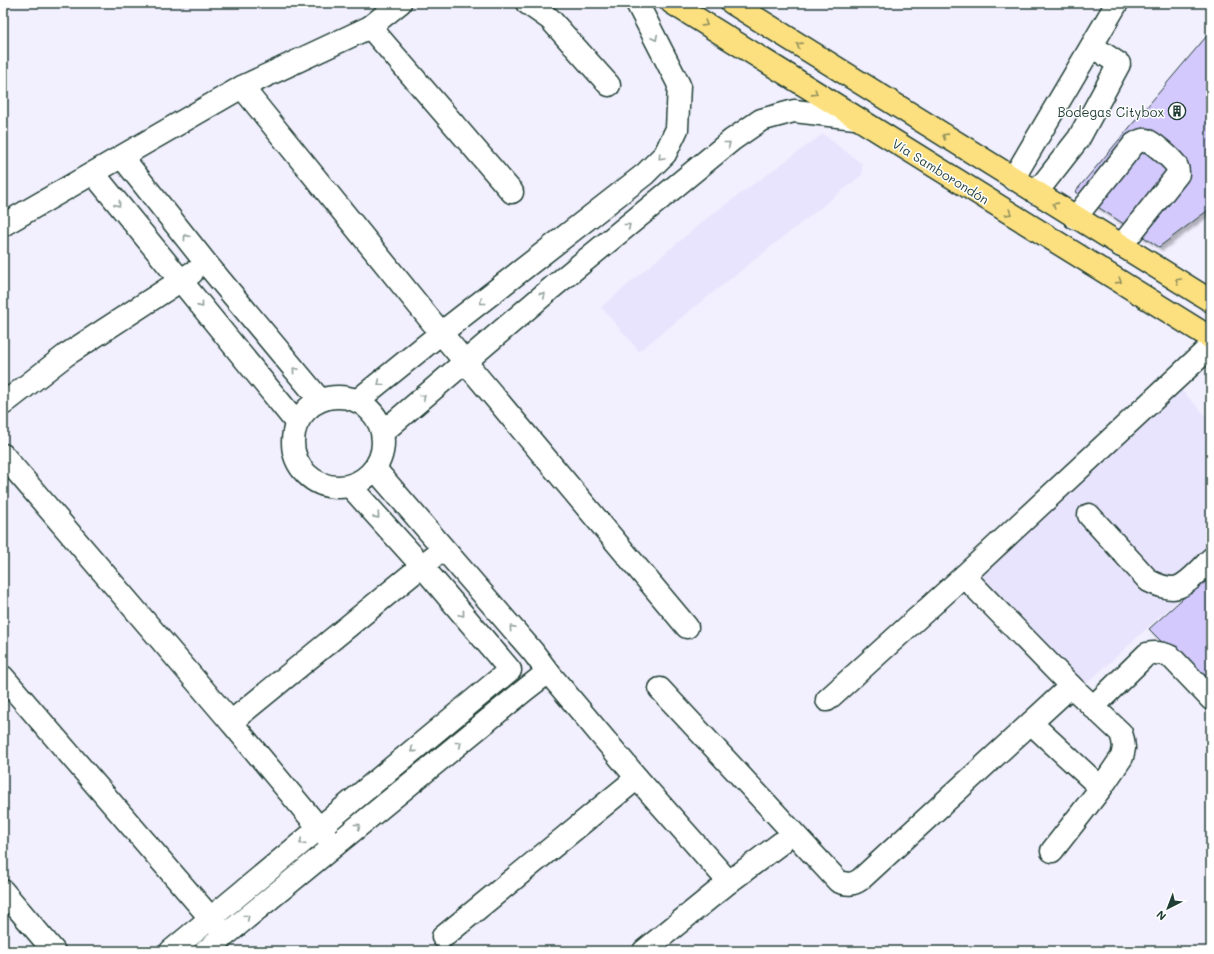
<svg xmlns="http://www.w3.org/2000/svg" width="1214" height="954" font-family="Mali,sans-serif">
  <style>
    .built { fill: #e9e4fd }
    .building { fill: #d4c9fc; stroke: #1f3d34; filter: url(#shadow) }
    .lines { fill: none; stroke-linecap: round; stroke-linejoin: round }
    .minor-casing { stroke: #1f3d34; stroke-width: 25 }
    .major-casing { stroke: #1f3d34; stroke-width: 25 }
    .minor { stroke: #fff; stroke-width: 22 }
    .major { stroke: #fce080; stroke-width: 22 }
    .oneway { stroke: #8e8e5a }
    .oneway2 { stroke: #8f9e9a }
    .labels { text-anchor: middle; dominant-baseline: central; stroke-width: 3; stroke-linejoin: round; paint-order: stroke }
    .poi-label { font-size: 13px; fill: #1f3d34; stroke: #fff; text-anchor: end }
    .street-label { font-size: 13px; fill: #1f3d34; stroke: #fff }
  </style>
  <defs>
    <filter id="shadow"><feDropShadow dx="3.5" dy="3.5" stdDeviation="1" flood-color="#0004"/></filter>
  </defs>
  <rect width="100%" height="100%" fill="#f2effe"/>
  <filter id="ink" filterUnits="userSpaceOnUse"><feTurbulence type="fractalNoise" baseFrequency=".025" numOctaves="2"/><feDisplacementMap in="SourceGraphic" scale="8" xChannelSelector="R" yChannelSelector="G"/><feConvolveMatrix kernelMatrix="1 2 1 2 8 2 1 2 1" color-interpolation-filters="sRGB"/></filter>
  <g filter="url(#ink)">
    <g class="built">
      <path d="M823 134 862 164V175L639 351 601 307 707 218Z"/>
      <path d="M1180 389 1211 421V570L1085 685 975 577Z"/>
    </g>
    <g class="building">
      <path d="M1211 31V208L1159 247 1075 192Z"/>
      <path d="M1211 573V692L1149 629Z"/>
    </g>
    <g class="lines">
      <defs>
        <g id="minor">
          <path d="M400 3 370 27 512 192"/>
          <path d="M527 3 550 19 609 85"/>
          <path d="M242 87 441 333 687 627"/>
          <path d="M122 157 206 263 320 400"/>
          <path d="M94 174 296 422"/>
          <path d="M1013 179 1117 3"/>
          <path d="M1036 193 1079 138 1119 64 1092 46"/>
          <path d="M1075 218 1134 144C1138 142 1142 139 1146 140 1153 142 1172 159 1176 165 1178 168 1178 171 1178 174L1121 246"/>
          <path d="M3 225 242 87 370 27"/>
          <circle cx="338" cy="442" r="45"/>
          <path d="M357 401 441 333 645 174 665 154 677 129 679 85 637 3"/>
          <path d="M3 404 66 355 192 273"/>
          <path d="M383 432 554 286 732 140 761 120 794 111 855 118"/>
          <path d="M3 455 231 722"/>
          <path d="M1089 515 1149 581C1157 585 1164 588 1173 588 1185 588 1203 567 1211 559"/>
          <path d="M964 576 1071 686 1121 733 1123 740 1124 748 1122 757 1101 788 1052 851"/>
          <path d="M3 677 220 929"/>
          <path d="M660 689 838 881C847 885 853 885 861 879L1071 686"/>
          <path d="M827 700 964 576 1211 346"/>
          <path d="M1093 707 1147 654C1156 652 1163 653 1171 657L1211 699"/>
          <path d="M1031 723 1101 788"/>
          <path d="M637 778 729 882"/>
          <path d="M329 840 231 722 433 557"/>
          <path d="M3 891 54 951"/>
          <path d="M443 937 637 778 548 672"/>
          <path d="M171 951 510 670 422 566 351 487"/>
          <path d="M206 951 526 689 548 672 533 652 375 469"/>
          <path d="M644 951 729 882 781 843"/>
        </g>
        <g id="major">
          <path d="M672 3 1211 338"/>
          <path d="M732 3 1211 301"/>
        </g>
      </defs>
      <use href="#minor" class="minor-casing"/>
      <use href="#major" class="major-casing"/>
      <use href="#minor" class="minor"/>
      <use href="#major" class="major"/>
    </g>
    <defs><path id="oneway-chevron" d="M-2-3.5L2.5 0L-2 3.5" fill="none" stroke-width="1.6" stroke-linecap="round" stroke-linejoin="round"/></defs>
    <g class="oneway">
      <use href="#oneway-chevron" transform="translate(705 24) rotate(32)"/>
      <use href="#oneway-chevron" transform="translate(799 45) rotate(-148)"/>
      <use href="#oneway-chevron" transform="translate(815 93) rotate(32)"/>
      <use href="#oneway-chevron" transform="translate(945 136) rotate(-148)"/>
      <use href="#oneway-chevron" transform="translate(1055 205) rotate(-148)"/>
      <use href="#oneway-chevron" transform="translate(1009 213) rotate(32)"/>
      <use href="#oneway-chevron" transform="translate(1119 281) rotate(32)"/>
      <use href="#oneway-chevron" transform="translate(1178 281) rotate(-149)"/>
    </g>
    <g class="oneway2">
      <use href="#oneway-chevron" transform="translate(655 38) rotate(63)"/>
      <use href="#oneway-chevron" transform="translate(728 144) rotate(-39)"/>
      <use href="#oneway-chevron" transform="translate(661 157) rotate(133)"/>
      <use href="#oneway-chevron" transform="translate(118 204) rotate(51)"/>
      <use href="#oneway-chevron" transform="translate(628 226) rotate(-39)"/>
      <use href="#oneway-chevron" transform="translate(186 237) rotate(-128)"/>
      <use href="#oneway-chevron" transform="translate(543 295) rotate(-41)"/>
      <use href="#oneway-chevron" transform="translate(482 302) rotate(142)"/>
      <use href="#oneway-chevron" transform="translate(201 305) rotate(51)"/>
      <use href="#oneway-chevron" transform="translate(295 370) rotate(-130)"/>
      <use href="#oneway-chevron" transform="translate(380 383) rotate(141)"/>
      <use href="#oneway-chevron" transform="translate(423 397) rotate(-40)"/>
      <use href="#oneway-chevron" transform="translate(377 516) rotate(48)"/>
      <use href="#oneway-chevron" transform="translate(462 614) rotate(50)"/>
      <use href="#oneway-chevron" transform="translate(512 628) rotate(-131)"/>
      <use href="#oneway-chevron" transform="translate(459 744) rotate(-39)"/>
      <use href="#oneway-chevron" transform="translate(413 750) rotate(140)"/>
      <use href="#oneway-chevron" transform="translate(358 826) rotate(-39)"/>
      <use href="#oneway-chevron" transform="translate(302 842) rotate(140)"/>
      <use href="#oneway-chevron" transform="translate(247 917) rotate(-39)"/>
    </g>
  </g>
  <defs>
    <symbol id="building-ring" viewBox="-11 -11 22 22"><circle r="9.5" fill="#fff" stroke="#1f3d34" stroke-width="1.5"/><path d="M-4-6H4V6H1V3H-1V6H-4ZM-2.5-4.3h1.7v1.8h-1.7ZM.8-4.3h1.7v1.8H.8ZM-2.5-1h1.7V.8h-1.7ZM.8-1h1.7V.8H.8Z" fill="#1f3d34"/></symbol>
  </defs>
  <g fill-rule="evenodd">
    <use href="#building-ring" x="1167" y="101" width="20" height="20"/>
  </g>
  <g class="labels">
    <g class="poi-label">
      <text x="1164" y="111">Bodegas Citybox</text>
    </g>
    <g class="street-label">
      <text transform="translate(941 171) rotate(32)">Vía Samborondón</text>
    </g>
  </g>
  <rect width="1214" height="954" fill="none" stroke="#fff" stroke-width="16"/>
  <rect x="8" y="8" width="1198" height="938" fill="none" stroke="#1f3d34" stroke-width="1.5" filter="url(#ink)"/>
  <g transform="translate(1168 908) rotate(222)" stroke="#ffffff" stroke-width="3" paint-order="stroke">
  <path d="M0-3L7 15L0 10L-7 15Z" fill="#1f3d34"/>
  <text y="-6" font-size="11" font-weight="bold" text-anchor="middle" fill="#1f3d34">N</text>
  </g>
</svg>
